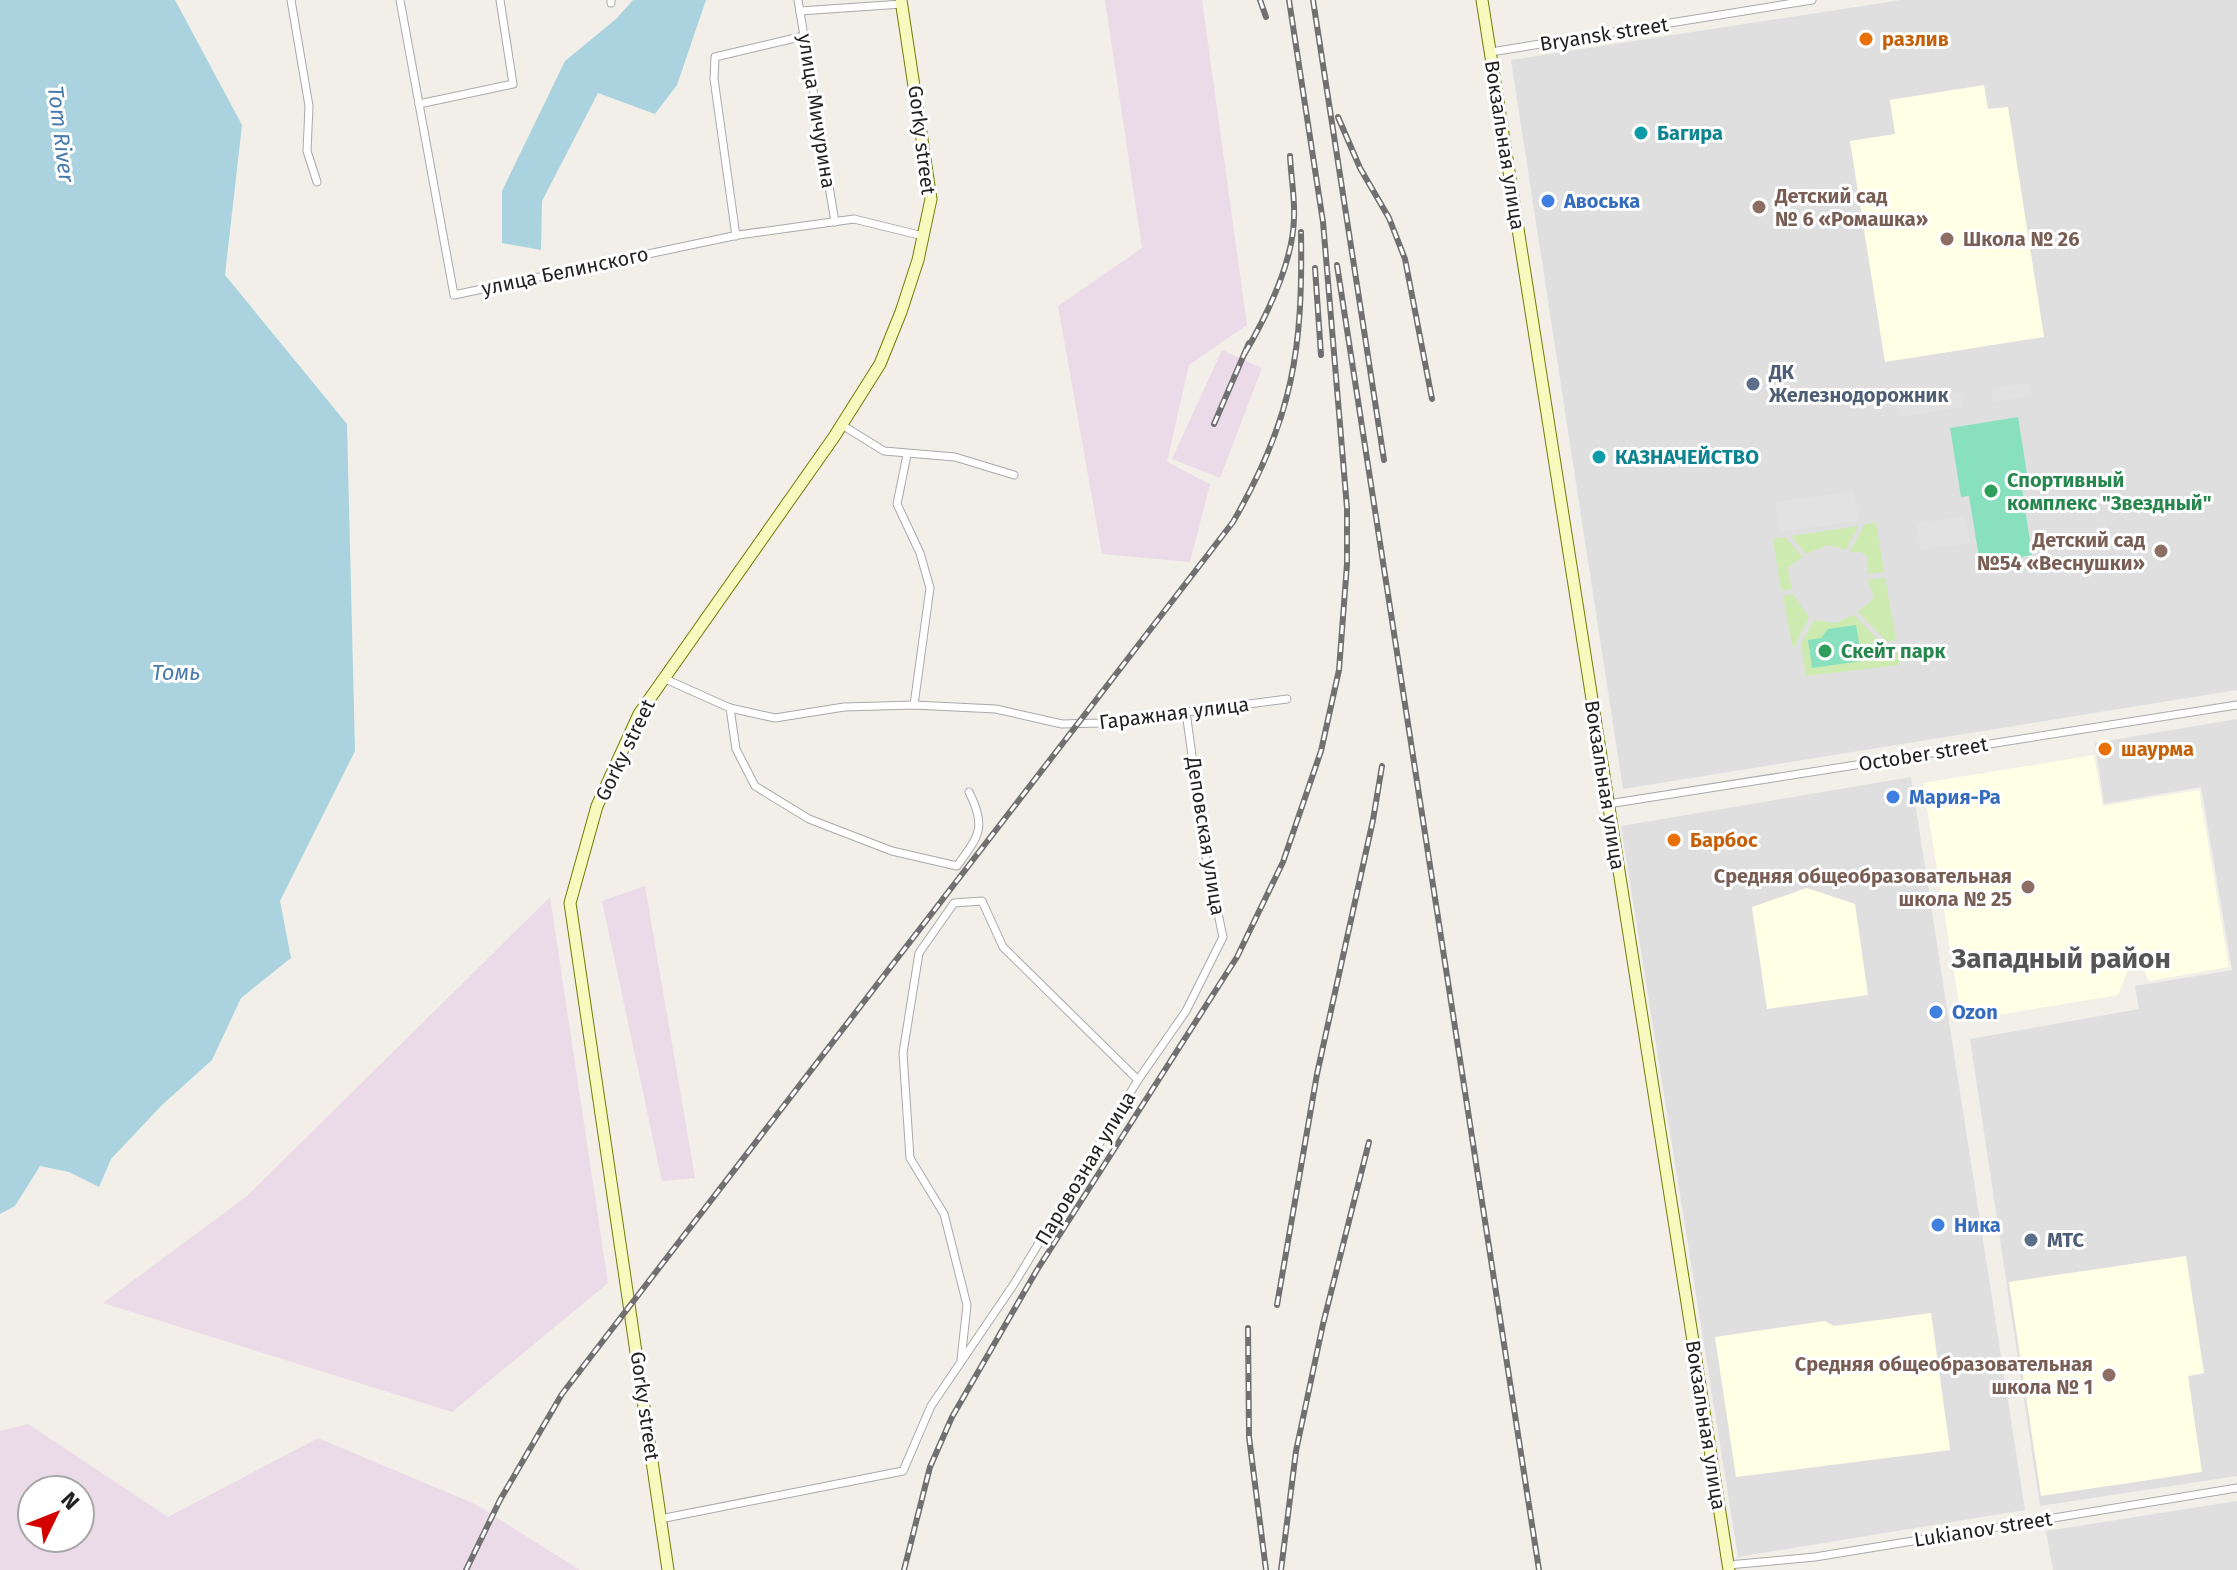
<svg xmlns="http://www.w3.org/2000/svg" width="2237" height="1570" font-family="'Fira Sans',sans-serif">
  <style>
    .residential { fill: #e0dfdf }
    .industrial { fill: #ebdbe8; fill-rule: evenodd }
    .education { fill: #ffffe5 }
    .grass { fill: #cdebb0 }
    .pitch { fill: #88e0be }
    .parking { fill: #e2e2e2 }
    .water { fill: #aad3df }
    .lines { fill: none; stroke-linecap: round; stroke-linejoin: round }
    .street-casing { stroke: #a9a9a9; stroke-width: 9 }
    .secondary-casing { stroke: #707d05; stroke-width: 13 }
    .street { stroke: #fff; stroke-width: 7 }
    .secondary { stroke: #f7fabf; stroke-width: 11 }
    .rail-casing { stroke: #707070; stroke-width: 6 }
    .rail { stroke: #fff; stroke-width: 3; stroke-dasharray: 9; stroke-linecap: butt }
    .food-dot { fill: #e8710a; stroke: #fff; stroke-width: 3 }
    .culture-dot { fill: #0f9aa8; stroke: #fff; stroke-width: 3 }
    .shop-dot { fill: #3f7fe0; stroke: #fff; stroke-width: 3 }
    .education-dot { fill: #8d6e63; stroke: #fff; stroke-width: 3 }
    .service-dot { fill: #5c6f8a; stroke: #fff; stroke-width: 3 }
    .leisure-dot { fill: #2e9e5b; stroke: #fff; stroke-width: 3 }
    .labels { text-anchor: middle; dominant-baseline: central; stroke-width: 6; stroke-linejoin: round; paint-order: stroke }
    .street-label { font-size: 20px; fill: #222; stroke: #fff }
    .food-label { font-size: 20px; font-weight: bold; fill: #c56008; stroke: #fff; text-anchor: start }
    .culture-label { font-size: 20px; font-weight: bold; fill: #0d838f; stroke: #fff; text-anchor: start }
    .education-label { font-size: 20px; font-weight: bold; fill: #785e54; stroke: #fff; text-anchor: end }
    .shop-label { font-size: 20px; font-weight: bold; fill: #366cbe; stroke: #fff; text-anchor: start }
    .service-label { font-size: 20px; font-weight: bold; fill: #4e5e75; stroke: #fff; text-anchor: start }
    .leisure-label { font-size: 20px; font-weight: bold; fill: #27864d; stroke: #fff; text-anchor: start }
    .water-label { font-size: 22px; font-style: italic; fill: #4a7aab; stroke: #fff }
    .district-label { font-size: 28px; font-weight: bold; fill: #555; stroke: #fff }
  </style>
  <rect width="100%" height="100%" fill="#f2efe9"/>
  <g class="residential">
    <path d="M1901 0H2237V690L1623 789 1511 60Z"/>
    <path d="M2237 719V1476L2040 1506 1970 1039 2139 1009 2135 986 2232 970 2201 787 2104 804 2095 743Z"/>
    <path d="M1911 777 2025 1510 1738 1557 1621 826Z"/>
    <path d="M2237 1501V1570H2053L2046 1531Z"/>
  </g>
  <g class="industrial">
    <path d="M1105 0H1202L1247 325 1189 365 1167 462 1210 484 1190 562 1102 554 1058 306 1142 248Z"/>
    <path d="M1222 350 1262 368 1220 478 1172 459Z"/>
    <path d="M645 886 695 1178 662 1181 602 901Z"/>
    <path d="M550 897 608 1283 452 1412 103 1303 247 1196Z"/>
    <path d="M28 1424 168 1517 318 1438 475 1504 580 1570H0V1431ZM32 1490H80V1538H32Z"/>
  </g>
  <g class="education">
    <path d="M1984 85 1988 109 2008 107 2044 337 1885 362 1850 141 1895 134 1890 100Z"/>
    <path d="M2094 755 2103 806 2199 790 2229 967 2149 981 2142 966 2129 968 2118 995 1962 1021 1923 783Z"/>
    <path d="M1807 888 1855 904 1868 995 1767 1009 1752 907Z"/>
    <path d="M2186 1256 2204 1373 2188 1376 2202 1472 2041 1496 2009 1282Z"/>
    <path d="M1931 1313 1950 1450 1736 1477 1715 1337 1825 1321 1834 1326Z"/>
  </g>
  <g class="grass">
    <path d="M1876 522 1884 572 1867 574V556L1861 552H1850L1864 525Z"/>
    <path d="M1858 526 1846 550 1828 545 1806 554 1791 536Z"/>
    <path d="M1785 537 1803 557 1787 568 1792 589 1781 591 1773 539Z"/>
    <path d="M1885 578 1896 640 1887 642 1858 612 1874 598 1868 580Z"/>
    <path d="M1793 594 1809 617 1793 649 1783 596Z"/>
    <path d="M1854 615 1885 647 1897 646 1900 665 1806 676 1801 644 1814 620 1835 623Z"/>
  </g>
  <g class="pitch">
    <path d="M2018 417 2029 486 2022 488 2032 555 1980 564 1969 496 1961 497 1950 428Z"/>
    <path d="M1856 625 1862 661 1812 668 1808 640 1821 638 1828 629Z"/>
  </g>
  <g class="parking">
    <path d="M2030 383 2032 396 1993 402 1991 389Z"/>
    <path d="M1961 393 1963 407 1899 417 1897 403Z"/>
    <path d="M1854 491 1859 521 1779 532 1775 502Z"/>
    <path d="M1965 516 1970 543 1920 550 1916 523Z"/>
  </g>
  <g class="water">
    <path d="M0 0H175L242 125 225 275 347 424 355 751 280 901 291 958 241 998 212 1060 162 1105 111 1159 99 1187 69 1172 40 1166 15 1206 0 1214Z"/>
    <path d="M633 0H706L677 85 655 114 598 93 542 201 541 250 502 243V191L565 61 616 19Z"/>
  </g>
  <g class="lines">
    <defs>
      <g id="street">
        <path d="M291 0 309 106 307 151 317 182"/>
        <path d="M400 0 454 295 738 235 854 219 923 236"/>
        <path d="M611 0V3"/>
        <path d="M798 0 835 222"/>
        <path d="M800 11 902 4"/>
        <path d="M1491 52 1812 0"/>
        <path d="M419 104 513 84 500 0"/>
        <path d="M736 236 714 79 715 57 804 36"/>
        <path d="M842 425 884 451 955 457 1014 475"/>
        <path d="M907 455 897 504 920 553 930 588 914 705"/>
        <path d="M663 678 730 708 775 718 844 707 914 705 996 709 1062 724 1100 723 1287 699"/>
        <path d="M730 708 736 749 755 786 809 819 892 851 957 866C979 836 987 827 969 792"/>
        <path d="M1608 804 2237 705"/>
        <path d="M961 1360 967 1305 944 1214 910 1158 903 1053 919 953 954 903 982 901 1003 947 1138 1080"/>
        <path d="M660 1519 903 1471 931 1406 1014 1284 1138 1080 1186 1011 1223 937 1206 857 1186 712"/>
        <path d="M1728 1565 1815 1557 2237 1488"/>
      </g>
      <g id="secondary">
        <path d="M1482 0 1729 1570"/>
        <path d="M668 1570 570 903 597 806 639 714 834 437 880 364 901 312 918 260 931 199 901 0"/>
      </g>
    </defs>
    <use href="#street" class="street-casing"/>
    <use href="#secondary" class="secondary-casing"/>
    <use href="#street" class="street"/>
    <use href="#secondary" class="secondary"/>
    <defs>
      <g id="rail">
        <path d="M1260 0 1266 17"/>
        <path d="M1313 0 1384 460"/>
        <path d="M1338 117 1360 168 1389 218 1405 259 1432 399"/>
        <path d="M1337 265 1539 1570"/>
        <path d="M1315 268 1321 355"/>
        <path d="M1245 353C1267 315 1293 263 1294 218 1295 198 1291 177 1290 156"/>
        <path d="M1214 424 1249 343"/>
        <path d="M1277 1305 1317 1074 1373 820 1382 766"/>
        <path d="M1248 1328 1249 1437 1266 1570"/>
        <path d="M466 1570 500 1500 562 1394 1233 522C1293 418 1303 350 1301 232"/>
        <path d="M904 1570 930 1467 952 1417 1037 1270 1237 957 1283 862 1321 751 1339 670 1347 564V508L1323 222 1289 0"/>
        <path d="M1281 1570 1296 1451 1323 1324 1369 1142"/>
      </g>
    </defs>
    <use href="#rail" class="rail-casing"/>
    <use href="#rail" class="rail"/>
  </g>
  <g class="food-dot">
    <circle cx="1866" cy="39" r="8"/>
    <circle cx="2105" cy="749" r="8"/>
    <circle cx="1674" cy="840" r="8"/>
  </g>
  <g class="culture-dot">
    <circle cx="1641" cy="133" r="8"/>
    <circle cx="1599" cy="457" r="8"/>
  </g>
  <g class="shop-dot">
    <circle cx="1548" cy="201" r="8"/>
    <circle cx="1893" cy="797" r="8"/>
    <circle cx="1936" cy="1012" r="8"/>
    <circle cx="1938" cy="1225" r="8"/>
  </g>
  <g class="education-dot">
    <circle cx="1759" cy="207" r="8"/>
    <circle cx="1947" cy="239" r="8"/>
    <circle cx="2161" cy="551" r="8"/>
    <circle cx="2028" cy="887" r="8"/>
    <circle cx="2109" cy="1375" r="8"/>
  </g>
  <g class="service-dot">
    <circle cx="1753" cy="384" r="8"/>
    <circle cx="2031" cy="1240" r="8"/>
  </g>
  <g class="leisure-dot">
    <circle cx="1991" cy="491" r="8"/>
    <circle cx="1825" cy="651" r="8"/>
  </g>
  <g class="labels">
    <g class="street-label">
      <text transform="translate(1604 34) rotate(-9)">Bryansk street</text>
      <text transform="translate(817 111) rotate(81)">улица Мичурина</text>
      <text transform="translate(922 140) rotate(83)">Gorky street</text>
      <text transform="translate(1505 145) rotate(81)">Вокзальная улица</text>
      <text transform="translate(565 271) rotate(-12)">улица Белинского</text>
      <text transform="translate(1174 713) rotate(-7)">Гаражная улица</text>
      <text transform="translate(625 750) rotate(-64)">Gorky street</text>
      <text transform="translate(1923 754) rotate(-9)">October street</text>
      <text transform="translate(1605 785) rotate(81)">Вокзальная улица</text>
      <text transform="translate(1206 836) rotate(81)">Деповская улица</text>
      <text transform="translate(1085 1168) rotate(-59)">Паровозная улица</text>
      <text transform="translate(645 1406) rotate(82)">Gorky street</text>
      <text transform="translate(1706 1425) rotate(81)">Вокзальная улица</text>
      <text transform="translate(1983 1529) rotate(-9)">Lukianov street</text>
    </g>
    <g class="food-label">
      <text x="1882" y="39">разлив</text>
      <text x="2121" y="749">шаурма</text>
      <text x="1690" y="840">Барбос</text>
    </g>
    <g class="culture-label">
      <text x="1657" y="133">Багира</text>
      <text x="1615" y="457">КАЗНАЧЕЙСТВО</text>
    </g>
    <g class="education-label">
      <text x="1775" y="196" text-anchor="start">Детский сад<tspan x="1775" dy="23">№ 6 «Ромашка»</tspan></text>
      <text x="1963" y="239" text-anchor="start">Школа № 26</text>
      <text x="2145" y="540">Детский сад<tspan x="2145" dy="23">№54 «Веснушки»</tspan></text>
      <text x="2012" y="876">Средняя общеобразовательная<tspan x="2012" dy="23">школа № 25</tspan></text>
      <text x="2093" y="1364">Средняя общеобразовательная<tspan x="2093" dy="23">школа № 1</tspan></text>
    </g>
    <g class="shop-label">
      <text x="1564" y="201">Авоська</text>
      <text x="1909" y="797">Мария-Ра</text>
      <text x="1952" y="1012">Ozon</text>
      <text x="1954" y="1225">Ника</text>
    </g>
    <g class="service-label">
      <text x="1769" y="372">ДК<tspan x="1769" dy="23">Железнодорожник</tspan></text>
      <text x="2047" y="1240">МТС</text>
    </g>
    <g class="leisure-label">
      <text x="2007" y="480">Спортивный<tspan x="2007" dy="23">комплекс "Звездный"</tspan></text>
      <text x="1841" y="651">Скейт парк</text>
    </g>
    <g class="water-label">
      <text transform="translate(61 134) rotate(83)">Tom River</text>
      <text x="176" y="672">Томь</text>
    </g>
    <g class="district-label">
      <text x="2061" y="958">Западный район</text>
    </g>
  </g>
  <g transform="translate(56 1514) rotate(47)"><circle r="38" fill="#ffffff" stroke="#a7a7a7" stroke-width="2"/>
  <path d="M0-6L14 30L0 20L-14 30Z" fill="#d40000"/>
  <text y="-12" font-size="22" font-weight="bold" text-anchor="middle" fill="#222222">N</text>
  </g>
</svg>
